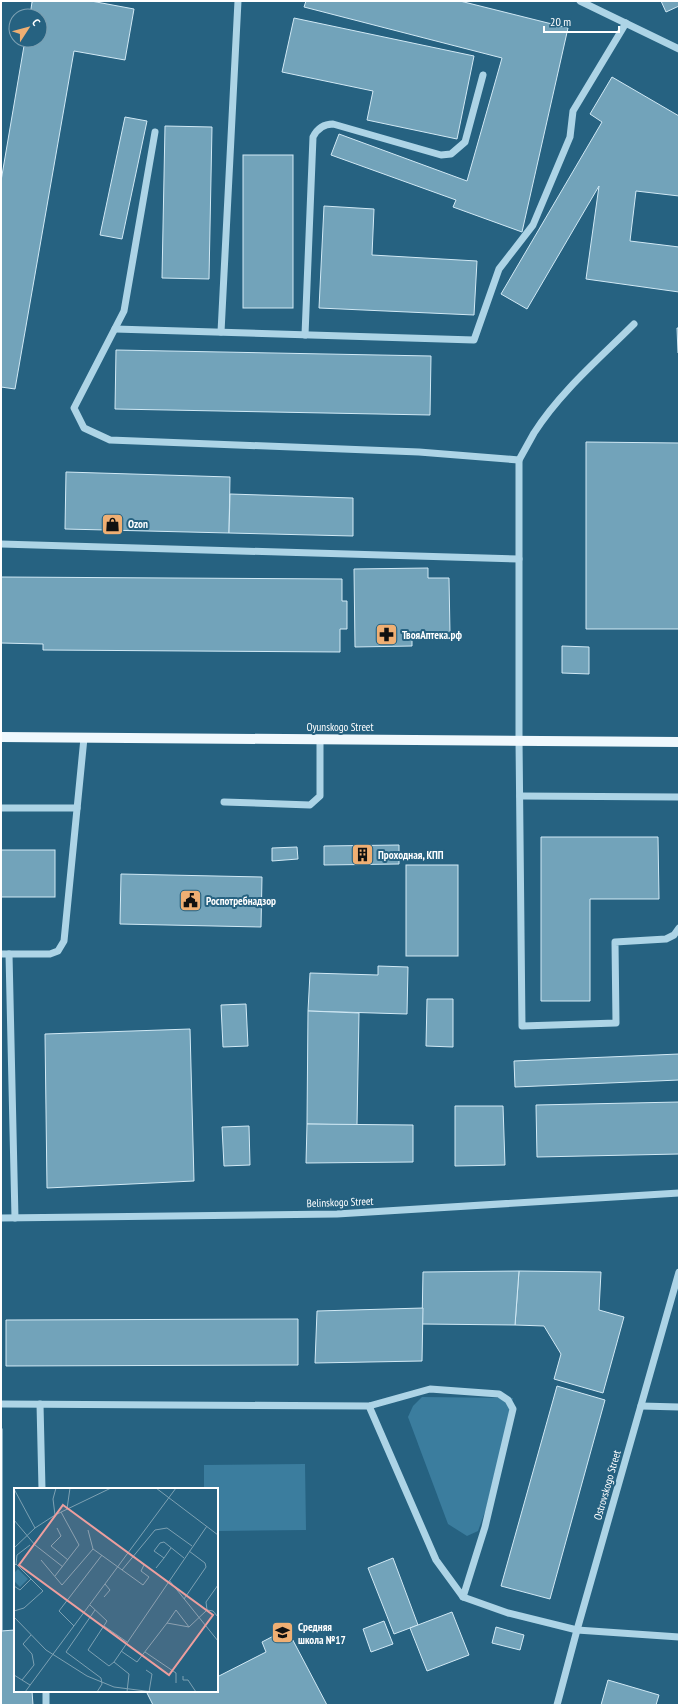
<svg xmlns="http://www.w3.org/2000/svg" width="680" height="1706" font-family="'PT Sans Narrow',sans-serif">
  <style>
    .green { fill: #3b7d9e }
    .building { fill: #72a3ba; stroke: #d1e9f5 }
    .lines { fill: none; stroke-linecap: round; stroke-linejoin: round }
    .minor { stroke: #add4e6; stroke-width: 7 }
    .major { stroke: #eff8fd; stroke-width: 10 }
    .labels { text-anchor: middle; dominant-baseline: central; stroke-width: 4; stroke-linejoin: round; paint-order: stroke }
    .poi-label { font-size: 11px; font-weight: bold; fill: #fff; stroke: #266281; text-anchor: start }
    .street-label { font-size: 11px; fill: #fff; stroke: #266281 }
    .inset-road { fill: none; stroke: #7da1b3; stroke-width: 1 }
    .view { fill: #ed9e9e; fill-opacity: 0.15; stroke: #ed9e9e; stroke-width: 2 }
    .inset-edge { fill: none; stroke: #fff; stroke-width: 2 }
  </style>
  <rect width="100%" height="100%" fill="#266281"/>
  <g class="green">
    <path d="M422 1397 513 1398 486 1509 478 1531 467 1536 448 1524 408 1417 413 1406Z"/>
    <path d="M305 1464 306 1530 217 1531V1489H204V1465Z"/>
  </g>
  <g class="building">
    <path d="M35 1H91L134 9 125 60 74 51 15 389 1 387V181L25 40H40V16H30L32 2Z"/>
    <path d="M306 1H460L568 28 522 232 453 207 456 200 331 155 339 134 467 181 502 58 304 7Z"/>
    <path d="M661 1H679V6L666 12Z"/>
    <path d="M294 18 474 56 457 139 367 120 373 91 282 72Z"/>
    <path d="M612 77 679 116V196L636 191 630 241 679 247V292L586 279 599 186 527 309 501 294 602 122 590 114Z"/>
    <path d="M125 117 147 121 122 239 100 235Z"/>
    <path d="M165 126 212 127 209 279 162 278Z"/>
    <rect x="243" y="155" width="50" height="153"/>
    <path d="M324 206 374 209 372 255 477 261 474 315 319 308Z"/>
    <path d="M677 328H679V353H678Z"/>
    <path d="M116 350 431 356 430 415 115 409Z"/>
    <path d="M586 442 679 443V629H586Z"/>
    <path d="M66 472 230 477 229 533 65 529Z"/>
    <path d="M230 494 353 498V536L229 533Z"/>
    <path d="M428 568V578H449L450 634H412V646L355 647 354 569Z"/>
    <path d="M1 577 342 579V601H347V629H340V652L43 650V644L1 643Z"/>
    <path d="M562 646 589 647V674L562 673Z"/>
    <path d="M541 837H658L659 899H590V1001H541Z"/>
    <path d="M399 845V864L324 865V846Z"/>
    <path d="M297 847 298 859 272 861V848Z"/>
    <rect x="1" y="850" width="54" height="47"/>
    <rect x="406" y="865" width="52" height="91"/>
    <path d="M121 874 262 877 261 927 120 924Z"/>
    <path d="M378 966 408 967 407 1014 308 1011 310 973 378 975Z"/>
    <path d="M427 999H453V1047L426 1046Z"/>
    <path d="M246 1004 248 1046 223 1047 221 1005Z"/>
    <path d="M308 1011 359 1013 357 1125 307 1124Z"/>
    <path d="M190 1029 194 1181 47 1188 45 1034Z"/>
    <path d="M679 1054V1080L515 1087 514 1061Z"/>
    <path d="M679 1102V1154L537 1157 536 1105Z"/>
    <path d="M455 1106H503L505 1165 455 1166Z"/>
    <path d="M307 1124 413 1125V1162L306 1163Z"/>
    <path d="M249 1126 250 1165 224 1166 222 1127Z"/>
    <path d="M519 1271 601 1272 599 1310 624 1317 603 1393 554 1379 561 1354 544 1326 515 1325Z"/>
    <path d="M519 1271 515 1325 422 1324 423 1272Z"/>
    <path d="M423 1308 422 1361 315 1363 317 1311Z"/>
    <path d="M298 1319V1365L6 1366V1320Z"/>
    <path d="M557 1386 605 1400 550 1599 501 1586Z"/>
    <rect x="1" y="1429" width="1" height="201"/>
    <path d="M393 1558 418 1625 394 1634 368 1568Z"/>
    <path d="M452 1612 469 1655 427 1671 410 1628Z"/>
    <path d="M384 1621 393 1644 371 1652 363 1629Z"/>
    <path d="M496 1627 524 1635 520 1650 492 1643Z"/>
    <path d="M287 1629 327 1705H153L146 1691H217V1677L266 1652 262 1642Z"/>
    <path d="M15 1630V1691H32L33 1705H1V1631Z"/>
    <path d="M608 1680 659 1695 656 1705H601Z"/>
  </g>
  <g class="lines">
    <g class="minor">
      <path d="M580 1 679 49"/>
      <path d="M155 132 124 311 74 408 84 428 110 440 419 452 519 460"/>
      <path d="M634 324C600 358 560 392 534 433 529 442 524 451 519 460V740L522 1026 616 1023 615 942 666 939 674 935 679 928"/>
      <path d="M115 329 474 340 499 269 533 225 570 137 573 111 626 23"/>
      <path d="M221 332 238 1"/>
      <path d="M305 335 313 137C317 129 324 124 333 124L441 155 451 154 465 142 483 75"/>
      <path d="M1 544 519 559"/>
      <path d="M520 796 679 797"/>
      <path d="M224 802 310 805 320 796V739"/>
      <path d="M1 808H77"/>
      <path d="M1 954H50L58 951 64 941 84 738"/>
      <path d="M9 954 15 1218"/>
      <path d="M1 1218 337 1214 679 1193"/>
      <path d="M1 1404 369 1406 430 1389 499 1394 508 1400 513 1409 485 1527 463 1597 436 1560 369 1406"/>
      <path d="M40 1404 42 1489"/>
      <path d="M641 1406 679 1407"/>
      <path d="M463 1597 508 1613 577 1630 679 1637"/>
      <path d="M46 1691V1705"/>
      <path d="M557 1705 577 1630 679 1272"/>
    </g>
    <path class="major" d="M1 737 679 742"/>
  </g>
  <defs>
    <symbol id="shop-square" viewBox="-11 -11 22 22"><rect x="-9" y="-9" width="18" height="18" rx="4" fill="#efaf73" stroke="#266281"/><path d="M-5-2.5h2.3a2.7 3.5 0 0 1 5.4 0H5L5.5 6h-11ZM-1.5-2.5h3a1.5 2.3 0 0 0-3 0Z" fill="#111"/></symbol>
    <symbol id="pharmacy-square" viewBox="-11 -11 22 22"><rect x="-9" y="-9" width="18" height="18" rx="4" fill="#efaf73" stroke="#266281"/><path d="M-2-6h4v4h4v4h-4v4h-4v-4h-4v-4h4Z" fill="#111"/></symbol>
    <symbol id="building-square" viewBox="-11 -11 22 22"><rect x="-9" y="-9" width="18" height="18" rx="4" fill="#efaf73" stroke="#266281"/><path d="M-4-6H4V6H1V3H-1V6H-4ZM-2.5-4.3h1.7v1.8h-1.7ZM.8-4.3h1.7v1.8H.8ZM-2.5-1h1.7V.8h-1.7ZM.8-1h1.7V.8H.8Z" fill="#111"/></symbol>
    <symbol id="civic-square" viewBox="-11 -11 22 22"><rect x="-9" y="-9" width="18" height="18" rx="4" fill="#efaf73" stroke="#266281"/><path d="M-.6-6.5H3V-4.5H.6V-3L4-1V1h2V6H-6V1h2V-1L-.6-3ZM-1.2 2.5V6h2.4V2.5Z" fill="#111"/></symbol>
    <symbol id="school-square" viewBox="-11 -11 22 22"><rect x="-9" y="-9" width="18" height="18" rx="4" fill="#efaf73" stroke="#266281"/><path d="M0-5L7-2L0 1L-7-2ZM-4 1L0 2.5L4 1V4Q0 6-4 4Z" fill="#111"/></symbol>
  </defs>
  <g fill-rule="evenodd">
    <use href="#shop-square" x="100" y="512" width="25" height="25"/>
    <use href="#pharmacy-square" x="374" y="622" width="25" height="25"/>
    <use href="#building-square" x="350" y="842" width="25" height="25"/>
    <use href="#civic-square" x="178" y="888" width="25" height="25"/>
    <use href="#school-square" x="270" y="1620" width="25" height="25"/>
  </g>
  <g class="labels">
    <g class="poi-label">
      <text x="128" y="524">Ozon</text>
      <text x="402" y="635">ТвояАптека.рф</text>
      <text x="378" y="855">Проходная, КПП</text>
      <text x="206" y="901">Роспотребнадзор</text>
      <text x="298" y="1627">Средняя<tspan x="298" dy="13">школа №17</tspan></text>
    </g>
    <g class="street-label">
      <text x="340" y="727">Oyunskogo Street</text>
      <text transform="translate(340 1202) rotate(-2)">Belinskogo Street</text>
      <text transform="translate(607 1485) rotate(-74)">Ostrovskogo Street</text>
    </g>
  </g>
  <g transform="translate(14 1488)">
    <rect width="204" height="204" fill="#266281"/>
    <path d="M4 81 14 91 6 99 0 93V85Z" fill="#3b7d9e"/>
    <path class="inset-road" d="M142 0 204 47M0 1 21 40M53 21 56 0M41 27 39 11 42 0M0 32 21 57 49 79M43 40 47 48 37 58 54 72M74 42 79 61 129 97 135 89 127 83 130 77 119 68M0 60 21 40 41 27 97 0M157 60 150 70 140 63 146 55 150 54 170 70M27 72 48 97 79 61M2 76 3 67 16 57M0 78 2 76 29 103 10 120 0 123M142 80 150 70M108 82 141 42 153 40 178 58M41 88 65 57 47 24M155 92 204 153M0 98 6 102 17 91M90 109 96 102 91 96M170 111 192 79 191 75 175 63M76 117 93 133 74 162 95 178 100 174M81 122 52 164 87 190 88 196 83 204M193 122 199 123 204 129M0 129 32 162 73 188 100 199 139 204M60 138 45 123 88 67M90 138 113 154M175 139 193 122 192 114 204 97M107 163 123 174 153 135 175 139 162 122 153 135M131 164 162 185V195M132 182 138 186 135 204M0 187 16 197M169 188V192H174L182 204M8 192 20 177 18 166 9 156 17 147M11 204 162 0M113 204 115 186 100 174 193 38"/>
    <path class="view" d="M49 17 199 127 155 187 5 77Z"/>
    <rect width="204" height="204" class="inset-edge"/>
  </g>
  <rect width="680" height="1706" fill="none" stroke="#ffffff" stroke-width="4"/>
  <g transform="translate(28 28) rotate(54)"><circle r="19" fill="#266281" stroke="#7da1b3"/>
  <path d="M0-3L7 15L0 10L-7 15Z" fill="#efaf73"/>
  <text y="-6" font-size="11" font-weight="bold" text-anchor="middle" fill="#ffffff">С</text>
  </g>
  <path d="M544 26v6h75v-6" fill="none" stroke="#ffffff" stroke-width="2"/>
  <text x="550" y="26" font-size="12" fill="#ffffff" stroke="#266281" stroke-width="3" paint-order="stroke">20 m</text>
</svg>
